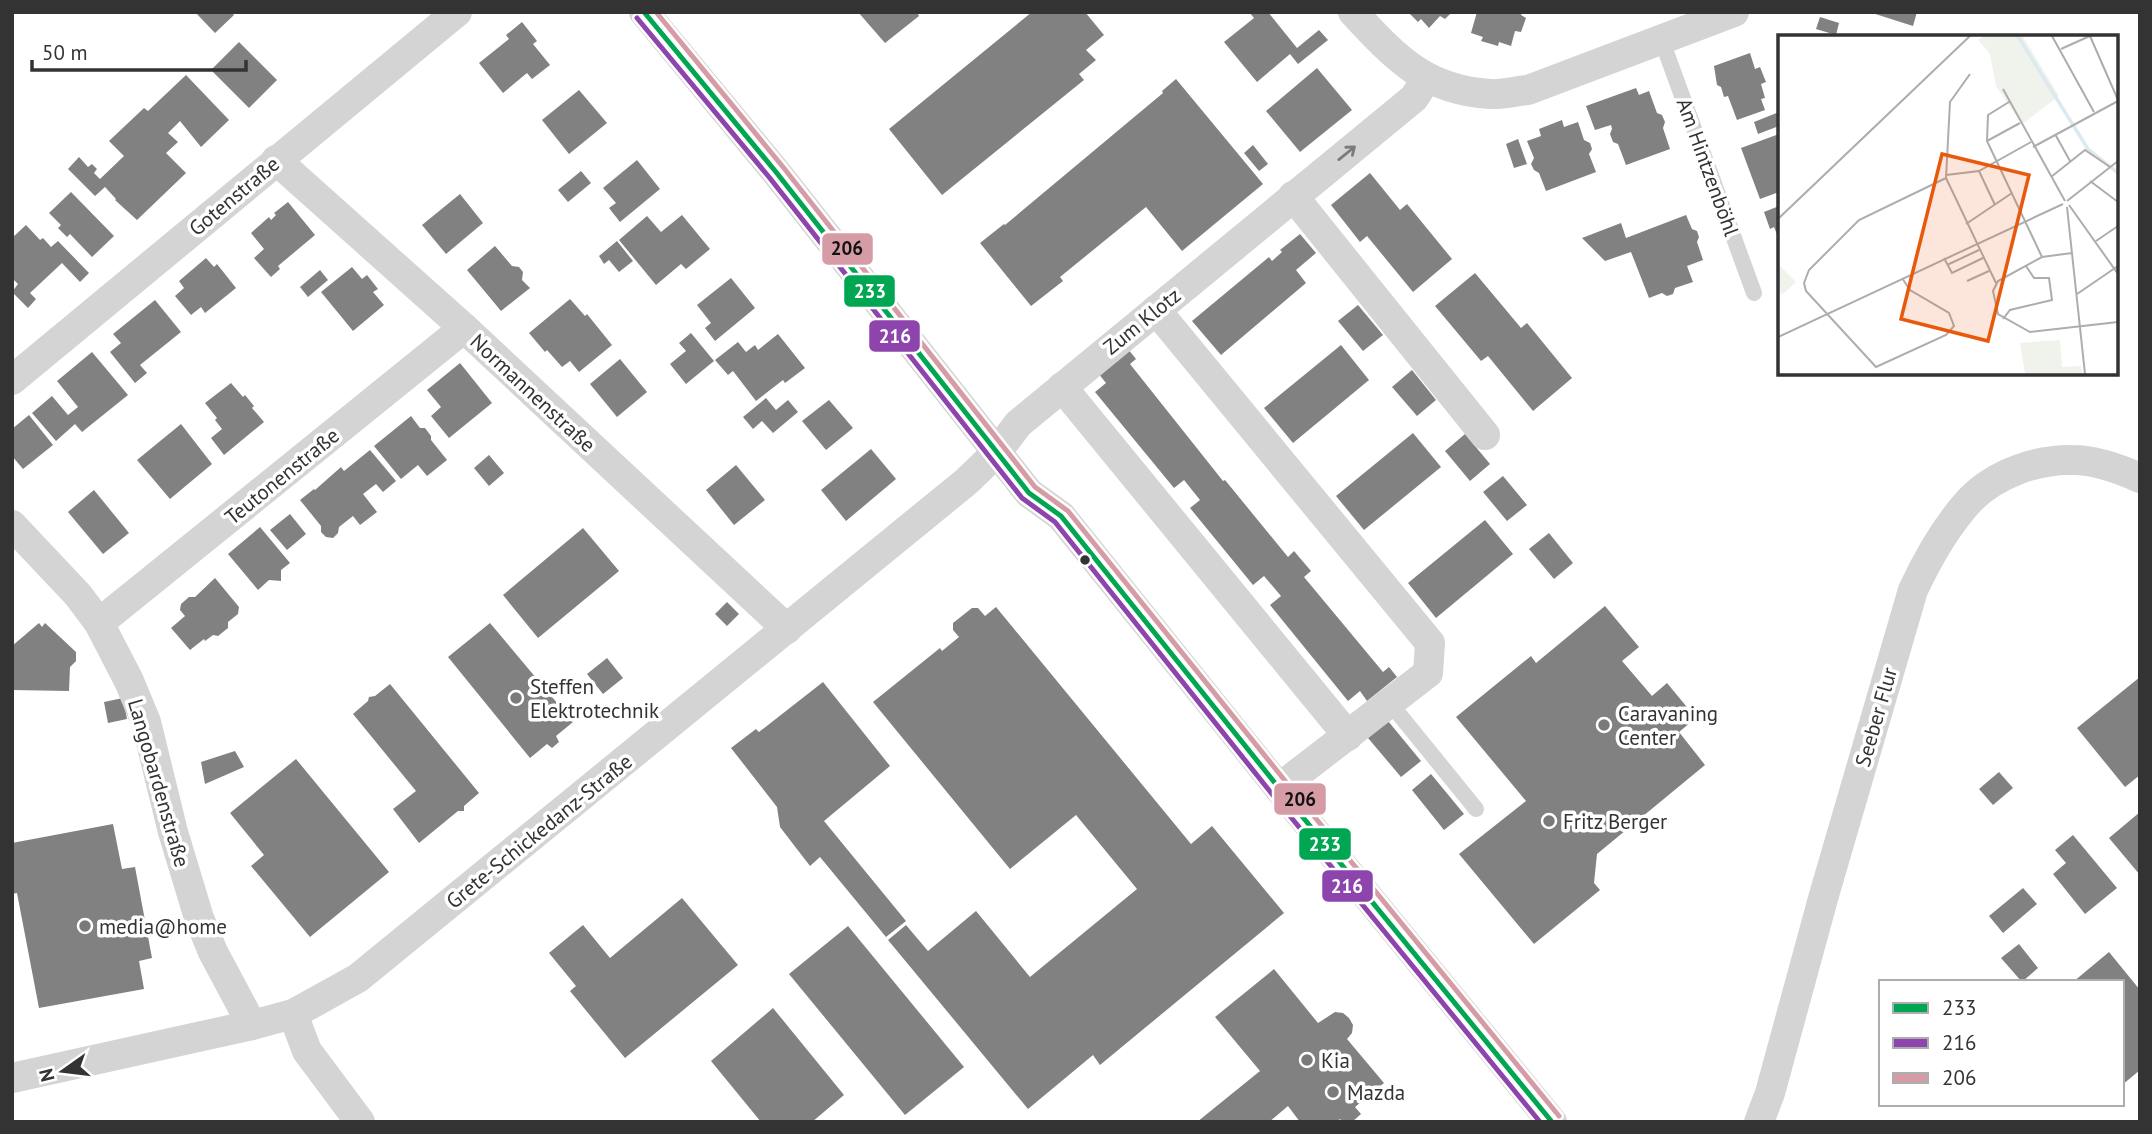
<svg xmlns="http://www.w3.org/2000/svg" width="2152" height="1134" font-family="'PT Sans',sans-serif">
  <style>
    .building { fill: #818181 }
    .lines { fill: none; stroke-linecap: round; stroke-linejoin: round }
    .service { stroke: #d4d4d4; stroke-width: 16 }
    .minor { stroke: #d4d4d4; stroke-width: 30 }
    .bus-1-casing { stroke: #fff; stroke-width: 10 }
    .bus-2-casing { stroke: #fff; stroke-width: 10 }
    .bus-3-casing { stroke: #fff; stroke-width: 10 }
    .bus-1 { stroke: #00a651; stroke-width: 5 }
    .bus-2 { stroke: #8e44ad; stroke-width: 5 }
    .bus-3 { stroke: #d69ca5; stroke-width: 5 }
    .oneway { stroke: #7b7b7b }
    .bus-dot { fill: #333; stroke: #fff; stroke-width: 2.5 }
    .poi-dot { fill: #7a7a7a; stroke: #fff; stroke-width: 2.5 }
    .labels { text-anchor: middle; dominant-baseline: central; stroke-width: 7; stroke-linejoin: round; paint-order: stroke }
    .street-label { font-size: 21px; fill: #333; stroke: #fff }
    .poi-label { font-size: 21px; fill: #333; stroke: #fff; text-anchor: start }
    .inset-river { fill: none; stroke: #dde9f0; stroke-width: 3.5 }
    .inset-road { fill: none; stroke: #adadad; stroke-width: 2 }
    .view { fill: #e8590c; fill-opacity: 0.15; stroke: #e8590c; stroke-width: 3.5 }
    .inset-edge { fill: none; stroke: #333; stroke-width: 3.5 }
    .line-badge { stroke: #fff; stroke-width: 2.5 }
    .badge-label { font-size: 19px; text-anchor: middle; font-weight: bold; fill: #fff }
    .pale-badge-label { font-size: 19px; text-anchor: middle; font-weight: bold; fill: #111 }
  </style>
  <rect width="100%" height="100%" fill="#fff"/>
  <g class="building">
    <path d="M195 12H231L234 15 215 33Z"/>
    <path d="M858 12H917L919 16 885 43Z"/>
    <path d="M1032 12H1085L1104 35 1086 50 1096 60 1079 74 1084 80 942 195 889 129Z"/>
    <path d="M1249 12H1268L1297 48 1319 30 1328 40 1298 64 1290 54 1257 82 1224 42 1254 18Z"/>
    <path d="M1408 12H1452L1445 19 1440 16 1429 28 1421 19 1418 22Z"/>
    <path d="M1477 12H1522L1521 15 1526 18 1521 32 1515 31 1511 46 1499 42 1498 46 1481 41 1483 37 1471 33Z"/>
    <path d="M1869 12H1917L1913 26Z"/>
    <path d="M1820 17 1839 23 1836 35 1816 29Z"/>
    <path d="M522 22 537 41 533 44 550 65 532 79 527 73 503 93 479 63 509 39 506 35Z"/>
    <path d="M239 42 277 80 249 108 211 70Z"/>
    <path d="M1750 53 1755 69 1760 67 1766 82 1761 84 1765 98 1761 99 1765 110 1737 120 1728 96 1724 97 1721 87 1717 85 1714 66Z"/>
    <path d="M1317 68 1352 110 1300 152 1266 111Z"/>
    <path d="M186 75 229 120 201 147 180 121 168 133 178 142 166 153 186 173 137 220 115 200 116 199 105 187 95 196 68 169 79 157 88 167 92 164 97 169 94 173 100 179 124 156 109 141 144 108 148 111Z"/>
    <path d="M1176 79 1263 184 1182 251 1146 207 1060 277 1063 281 1031 306 980 243 1004 224 1005 225 1163 93 1162 91Z"/>
    <path d="M1636 88 1639 95 1649 91 1657 113 1662 115 1665 122 1663 128 1670 149 1626 165 1618 144 1613 142 1610 134 1612 129 1611 125 1595 130 1586 106Z"/>
    <path d="M579 90 607 123 569 154 542 120Z"/>
    <path d="M1779 112V126L1758 134 1754 122Z"/>
    <path d="M1562 120 1564 127 1578 122 1584 140 1590 143 1592 149 1589 154 1596 172 1546 191 1539 173 1534 170 1531 164 1534 158 1527 141 1541 136 1539 129Z"/>
    <path d="M1779 134V192L1760 199 1741 148Z"/>
    <path d="M1518 139 1527 164 1514 168 1506 144Z"/>
    <path d="M1253 145 1268 164 1259 171 1244 153Z"/>
    <path d="M637 160 660 189 620 222 609 208 616 203 603 188Z"/>
    <path d="M581 171 591 183 568 202 558 190Z"/>
    <path d="M1370 173 1400 210 1407 204 1452 259 1413 292 1367 236 1360 242 1331 205Z"/>
    <path d="M71 192 114 236 92 257 70 234 67 237 58 228 61 225 49 213Z"/>
    <path d="M460 194 483 223 446 254 422 225Z"/>
    <path d="M288 202 315 235 278 266 280 269 271 277 254 258 264 249 251 233 269 217 271 220 276 215 274 213Z"/>
    <path d="M1779 206V239L1774 227 1770 229 1764 212Z"/>
    <path d="M682 215 710 249 686 269 681 264 656 285 619 240 647 216 661 232Z"/>
    <path d="M1686 215 1692 229 1697 231 1699 237 1697 242 1703 260 1687 266 1693 282 1675 288 1673 294 1667 296 1662 293 1649 298 1631 252 1605 261 1582 238 1621 223 1626 238Z"/>
    <path d="M26 225 40 240 43 238 51 247 58 241 89 273 80 282 62 263 30 293 36 299 28 308 12 292 18 284 12 278V238Z"/>
    <path d="M1300 234 1316 253 1296 270 1306 283 1221 355 1192 321 1269 257 1272 261 1282 252 1280 250Z"/>
    <path d="M617 241 633 261 619 272 609 260 604 264 599 256Z"/>
    <path d="M495 246 512 266 519 267 523 272 522 280 530 288 501 311 467 270Z"/>
    <path d="M206 258 214 267 217 264 236 288 205 313 201 307 191 315 175 296 184 288 179 281Z"/>
    <path d="M352 267 362 279 367 275 378 289 373 292 384 305 353 331 321 292Z"/>
    <path d="M320 270 328 280 308 297 300 287Z"/>
    <path d="M1475 273 1521 328 1527 323 1572 378 1533 411 1488 356 1481 361 1435 306Z"/>
    <path d="M731 278 755 308 715 341 705 328 711 323 697 305Z"/>
    <path d="M570 299 585 316 587 314 612 345 579 372 570 361 562 367 547 350 545 352 529 333Z"/>
    <path d="M155 300 181 332 140 365 147 373 135 383 110 352 121 343 113 334Z"/>
    <path d="M1358 305 1383 335 1363 351 1338 321Z"/>
    <path d="M691 333 714 361 686 384 670 364 686 351 679 343Z"/>
    <path d="M778 334 805 368 785 383 783 380 756 401 733 371 728 375 715 360 738 342 746 352 755 345 758 350Z"/>
    <path d="M1341 345 1369 380 1293 443 1264 408Z"/>
    <path d="M1128 349 1136 359 1130 364 1223 481 1225 480 1288 557 1294 551 1311 571 1304 577 1383 672 1389 667 1397 677 1367 701 1360 691 1348 701 1270 605 1281 596 1264 576 1253 585 1190 508 1200 500 1184 480 1174 488 1095 392 1106 383 1098 373Z"/>
    <path d="M92 352 128 395 82 432 75 424 56 441 32 413 52 396 68 415 78 407 57 381Z"/>
    <path d="M620 359 647 392 617 417 590 384Z"/>
    <path d="M460 363 492 403 449 438 431 416 441 407 427 390Z"/>
    <path d="M1412 370 1436 400 1417 416 1392 387Z"/>
    <path d="M231 383 243 397 245 395 254 406 252 408 264 422 224 455 211 438 222 429 215 420 217 418 205 403Z"/>
    <path d="M766 398 776 410 788 400 798 412 773 433 762 421 753 429 743 417Z"/>
    <path d="M829 400 853 428 826 450 802 421Z"/>
    <path d="M29 415 53 445 23 469 12 456V429Z"/>
    <path d="M411 416 420 428H425L431 436V440L447 460 427 476 418 465 401 479 374 446Z"/>
    <path d="M181 424 212 464 170 499 137 460Z"/>
    <path d="M1413 433 1441 467 1364 530 1336 496Z"/>
    <path d="M1465 434 1490 464 1470 481 1445 451Z"/>
    <path d="M871 449 896 479 846 521 821 490Z"/>
    <path d="M370 450 396 481 383 492 376 484 363 494 377 512 360 525 353 516 339 527 338 533 333 538 326 537 321 532V526L300 500 314 489 315 490 341 467 344 471Z"/>
    <path d="M489 455 504 473 489 486 474 468Z"/>
    <path d="M736 465 765 500 734 525 706 490Z"/>
    <path d="M1503 476 1527 505 1507 521 1483 492Z"/>
    <path d="M94 490 129 533 103 554 68 512Z"/>
    <path d="M290 514 306 534 287 550 270 530Z"/>
    <path d="M1485 520 1513 554 1436 618 1408 583Z"/>
    <path d="M260 527 290 563 281 570V581L269 580 258 590 228 554Z"/>
    <path d="M583 528 619 571 538 638 503 595Z"/>
    <path d="M1549 533 1573 563 1554 579 1529 549Z"/>
    <path d="M215 578 239 607 238 614 228 622V628L218 636 213 635 205 641 204 639 190 650 171 628 185 616 180 610 181 604 189 597H195Z"/>
    <path d="M727 602 739 614 727 626 715 614Z"/>
    <path d="M1605 606 1639 647 1622 661 1652 696 1667 683 1696 718 1679 732 1705 765 1597 854 1594 883 1600 890 1534 944 1459 854 1526 801 1456 717 1531 656 1536 663Z"/>
    <path d="M996 607 1191 844 1212 826 1284 913 1100 1065 1093 1055 1028 1109 888 940 906 925 928 951 976 911 1030 977 1137 889 1076 815 1010 869 873 702 940 648 942 651 959 637 953 630V623L972 608H978L985 616Z"/>
    <path d="M39 623 42 627 45 623 76 652V661L70 667 69 691 12 690V646Z"/>
    <path d="M490 623 573 722 556 736 559 742 552 748 547 744 530 758 448 657Z"/>
    <path d="M607 658 623 678 603 694 587 674Z"/>
    <path d="M2140 677V775L2125 787 2077 728Z"/>
    <path d="M823 682 890 766 824 821 906 921 886 937 820 857 810 866 780 827 777 807 731 748 756 729 759 732Z"/>
    <path d="M390 684 479 793 464 806V811H458L419 843 393 809 416 791 353 714 368 701 369 697 375 696Z"/>
    <path d="M123 698 127 719 108 723 104 702Z"/>
    <path d="M1388 721 1421 761 1401 777 1368 738Z"/>
    <path d="M235 751 244 767 205 784 201 762Z"/>
    <path d="M296 759 389 872 310 937 251 866 264 855 230 813Z"/>
    <path d="M1999 772 2013 788 1993 805 1979 789Z"/>
    <path d="M1431 774 1464 814 1444 830 1412 790Z"/>
    <path d="M2140 812V875L2109 838Z"/>
    <path d="M113 824 122 869 135 867 152 958 139 961 144 989 39 1008 17 893 12 894V843Z"/>
    <path d="M2073 835 2117 888 2085 914 2053 874 2066 863 2055 850Z"/>
    <path d="M2023 888 2037 904 2003 933 1989 916Z"/>
    <path d="M682 898 738 965 625 1058 570 991 576 986 549 953 583 925 610 958Z"/>
    <path d="M848 926 964 1067 905 1115 789 974Z"/>
    <path d="M2019 944 2038 968 2022 982 2001 958Z"/>
    <path d="M2109 952 2140 990V1070L2122 1085V982H2073Z"/>
    <path d="M1274 969 1318 1023 1335 1012 1343 1013 1349 1018 1353 1025 1352 1033 1347 1039 1384 1083 1355 1107 1361 1114 1352 1122H1342L1340 1119 1336 1122H1300L1288 1106 1269 1122H1197L1260 1071 1215 1017Z"/>
    <path d="M773 1008 844 1095 812 1122H761L711 1061Z"/>
  </g>
  <g class="lines">
    <g class="service">
      <path d="M1662 41 1754 293"/>
      <path d="M1390 703 1476 809"/>
    </g>
    <g class="minor">
      <path d="M644 12 776 172 1029 493 1061 516 1279 788 1552 1122"/>
      <path d="M1353 12C1395 57 1424 90 1490 94 1502 95 1516 91 1528 90L1734 12"/>
      <path d="M276 160 464 328 787 629"/>
      <path d="M1293 196 1485 435"/>
      <path d="M1156 310 1430 643 1428 673 1279 788"/>
      <path d="M12 380 457 12"/>
      <path d="M1062 387 1348 736"/>
      <path d="M12 525 78 595 99 623 129 681 146 722 173 832 199 918 213 952 252 1025"/>
      <path d="M99 623 464 328"/>
      <path d="M293 1014 307 1051 360 1122"/>
      <path d="M12 1078 252 1025 293 1014 358 978 967 481 997 452 1018 424 1414 98 1426 79"/>
      <path d="M1759 1122 1770 1093 1824 895 1913 590C1928 558 1945 527 1970 500 1995 474 2037 459 2073 460 2094 460 2120 469 2140 478"/>
    </g>
    <defs>
      <path id="bus-1" d="M644 12 776 172 1029 493 1061 516 1279 788 1552 1122"/>
      <path id="bus-2" d="M637 18 769 177 1022 498 1055 522 1272 794 1540 1122"/>
      <path id="bus-3" d="M656 12 783 167 1035 487 1068 511 1286 782 1559 1116"/>
    </defs>
    <use href="#bus-1" class="bus-1-casing"/>
    <use href="#bus-2" class="bus-2-casing"/>
    <use href="#bus-3" class="bus-3-casing"/>
    <use href="#bus-1" class="bus-1"/>
    <use href="#bus-2" class="bus-2"/>
    <use href="#bus-3" class="bus-3"/>
  </g>
  <defs><path id="oneway-shaft" d="M-6 0H5M1.5-3L5.5 0L1.5 3" fill="none" stroke-width="1.6" stroke-linecap="round" stroke-linejoin="round" transform="scale(1.75)"/></defs>
  <use class="oneway" href="#oneway-shaft" transform="translate(1347 153) rotate(-39)"/>
  <circle class="bus-dot" cx="1085" cy="560" r="6"/>
  <g class="poi-dot">
    <circle cx="516" cy="698" r="7"/>
    <circle cx="1604" cy="725" r="7"/>
    <circle cx="1549" cy="821" r="7"/>
    <circle cx="85" cy="926" r="7"/>
    <circle cx="1307" cy="1060" r="7"/>
    <circle cx="1333" cy="1092" r="7"/>
  </g>
  <g class="labels">
    <g class="street-label">
      <text transform="translate(1708 167) rotate(70)">Am Hintzenböhl</text>
      <text transform="translate(234 196) rotate(-40)">Gotenstraße</text>
      <text transform="translate(1142 321) rotate(-39)">Zum Klotz</text>
      <text transform="translate(533 393) rotate(43)">Normannenstraße</text>
      <text transform="translate(282 476) rotate(-39)">Teutonenstraße</text>
      <text transform="translate(1876 717) rotate(-74)">Seeber Flur</text>
      <text transform="translate(159 783) rotate(74)">Langobardenstraße</text>
      <text transform="translate(539 831) rotate(-39)">Grete-Schickedanz-Straße</text>
    </g>
    <g class="poi-label">
      <text x="530" y="686">Steffen<tspan x="530" dy="24">Elektrotechnik</tspan></text>
      <text x="1618" y="713">Caravaning<tspan x="1618" dy="24">Center</tspan></text>
      <text x="1563" y="821">Fritz Berger</text>
      <text x="99" y="926">media@home</text>
      <text x="1321" y="1060">Kia</text>
      <text x="1347" y="1092">Mazda</text>
    </g>
  </g>
  <g transform="translate(1778 35)">
    <rect width="340" height="340" fill="#fff"/>
    <path d="M206 0H244L281 61 244 89 218 51 212 19 200 5ZM0 229 18 247 4 260 0 253ZM282 305 284 332 303 331 304 339H247L242 308Z" fill="#f0f2ec"/>
    <path class="inset-river" d="M239 0 310 114 340 138"/>
    <path class="inset-road" d="M274 1 316 77M312 1 340 65M283 14 314 0M192 39 172 67 168 143 218 248M225 54 287 166M231 67 210 80 209 106 264 222M277 99 292 126M209 106 242 88M255 112 340 66M201 136 217 170M168 140 201 136 253 107M273 142 307 115 332 132M312 146 340 167M289 166 340 126M291 170 340 239M289 172 307 339M0 184 193 0M188 189 234 158M318 206 340 191M294 218 264 222 220 246 215 256 220 279 252 297 340 287M166 223 174 238 205 223M169 230 201 215M124 243 132 255 171 278 176 291 168 300 98 332 28 256 26 248 31 235 81 185 168 143M189 246 211 236M299 259 340 231M225 284 232 275 274 265 271 243H256L248 231M0 302 285 169"/>
    <path class="view" d="M164 119 251 140 210 306 123 284Z"/>
    <rect width="340" height="340" class="inset-edge"/>
  </g>
  <g class="line-badge">
    <rect x="821" y="232" width="53" height="34" rx="7" fill="#d69ca5"/>
    <rect x="843" y="274" width="53" height="34" rx="7" fill="#00a651"/>
    <rect x="868" y="319" width="53" height="34" rx="7" fill="#8e44ad"/>
    <rect x="1273" y="782" width="54" height="34" rx="7" fill="#d69ca5"/>
    <rect x="1298" y="827" width="54" height="34" rx="7" fill="#00a651"/>
    <rect x="1321" y="869" width="53" height="34" rx="7" fill="#8e44ad"/>
  </g>
  <g class="badge-label">
    <text x="870" y="298">233</text>
    <text x="895" y="343">216</text>
    <text x="1325" y="851">233</text>
    <text x="1347" y="893">216</text>
  </g>
  <g class="pale-badge-label">
    <text x="847" y="255">206</text>
    <text x="1300" y="806">206</text>
  </g>
  <rect width="2152" height="1134" fill="none" stroke="#333333" stroke-width="28"/>
  <rect x="1879" y="980" width="245" height="126" fill="#ffffff" stroke="#adadad" stroke-width="2"/>
  <rect x="1893" y="1003" width="35" height="10" fill="#00a651" stroke="#adadad" stroke-width="2"/>
  <text x="1942" y="1015" font-size="21" fill="#333333">233</text>
  <rect x="1893" y="1038" width="35" height="10" fill="#8e44ad" stroke="#adadad" stroke-width="2"/>
  <text x="1942" y="1050" font-size="21" fill="#333333">216</text>
  <rect x="1893" y="1073" width="35" height="10" fill="#d69ca5" stroke="#adadad" stroke-width="2"/>
  <text x="1942" y="1085" font-size="21" fill="#333333">206</text>
  <g transform="translate(63 1071) rotate(256)" stroke="#ffffff" stroke-width="5" paint-order="stroke">
  <path d="M0-5L12 26L0 18L-12 26Z" fill="#333333"/>
  <text y="-10" font-size="19" font-weight="bold" text-anchor="middle" fill="#333333">N</text>
  </g>
  <path d="M32 60v10h214v-10" fill="none" stroke="#333333" stroke-width="3.5"/>
  <text x="42" y="60" font-size="21" fill="#333333" stroke="#ffffff" stroke-width="5" paint-order="stroke">50 m</text>
</svg>
